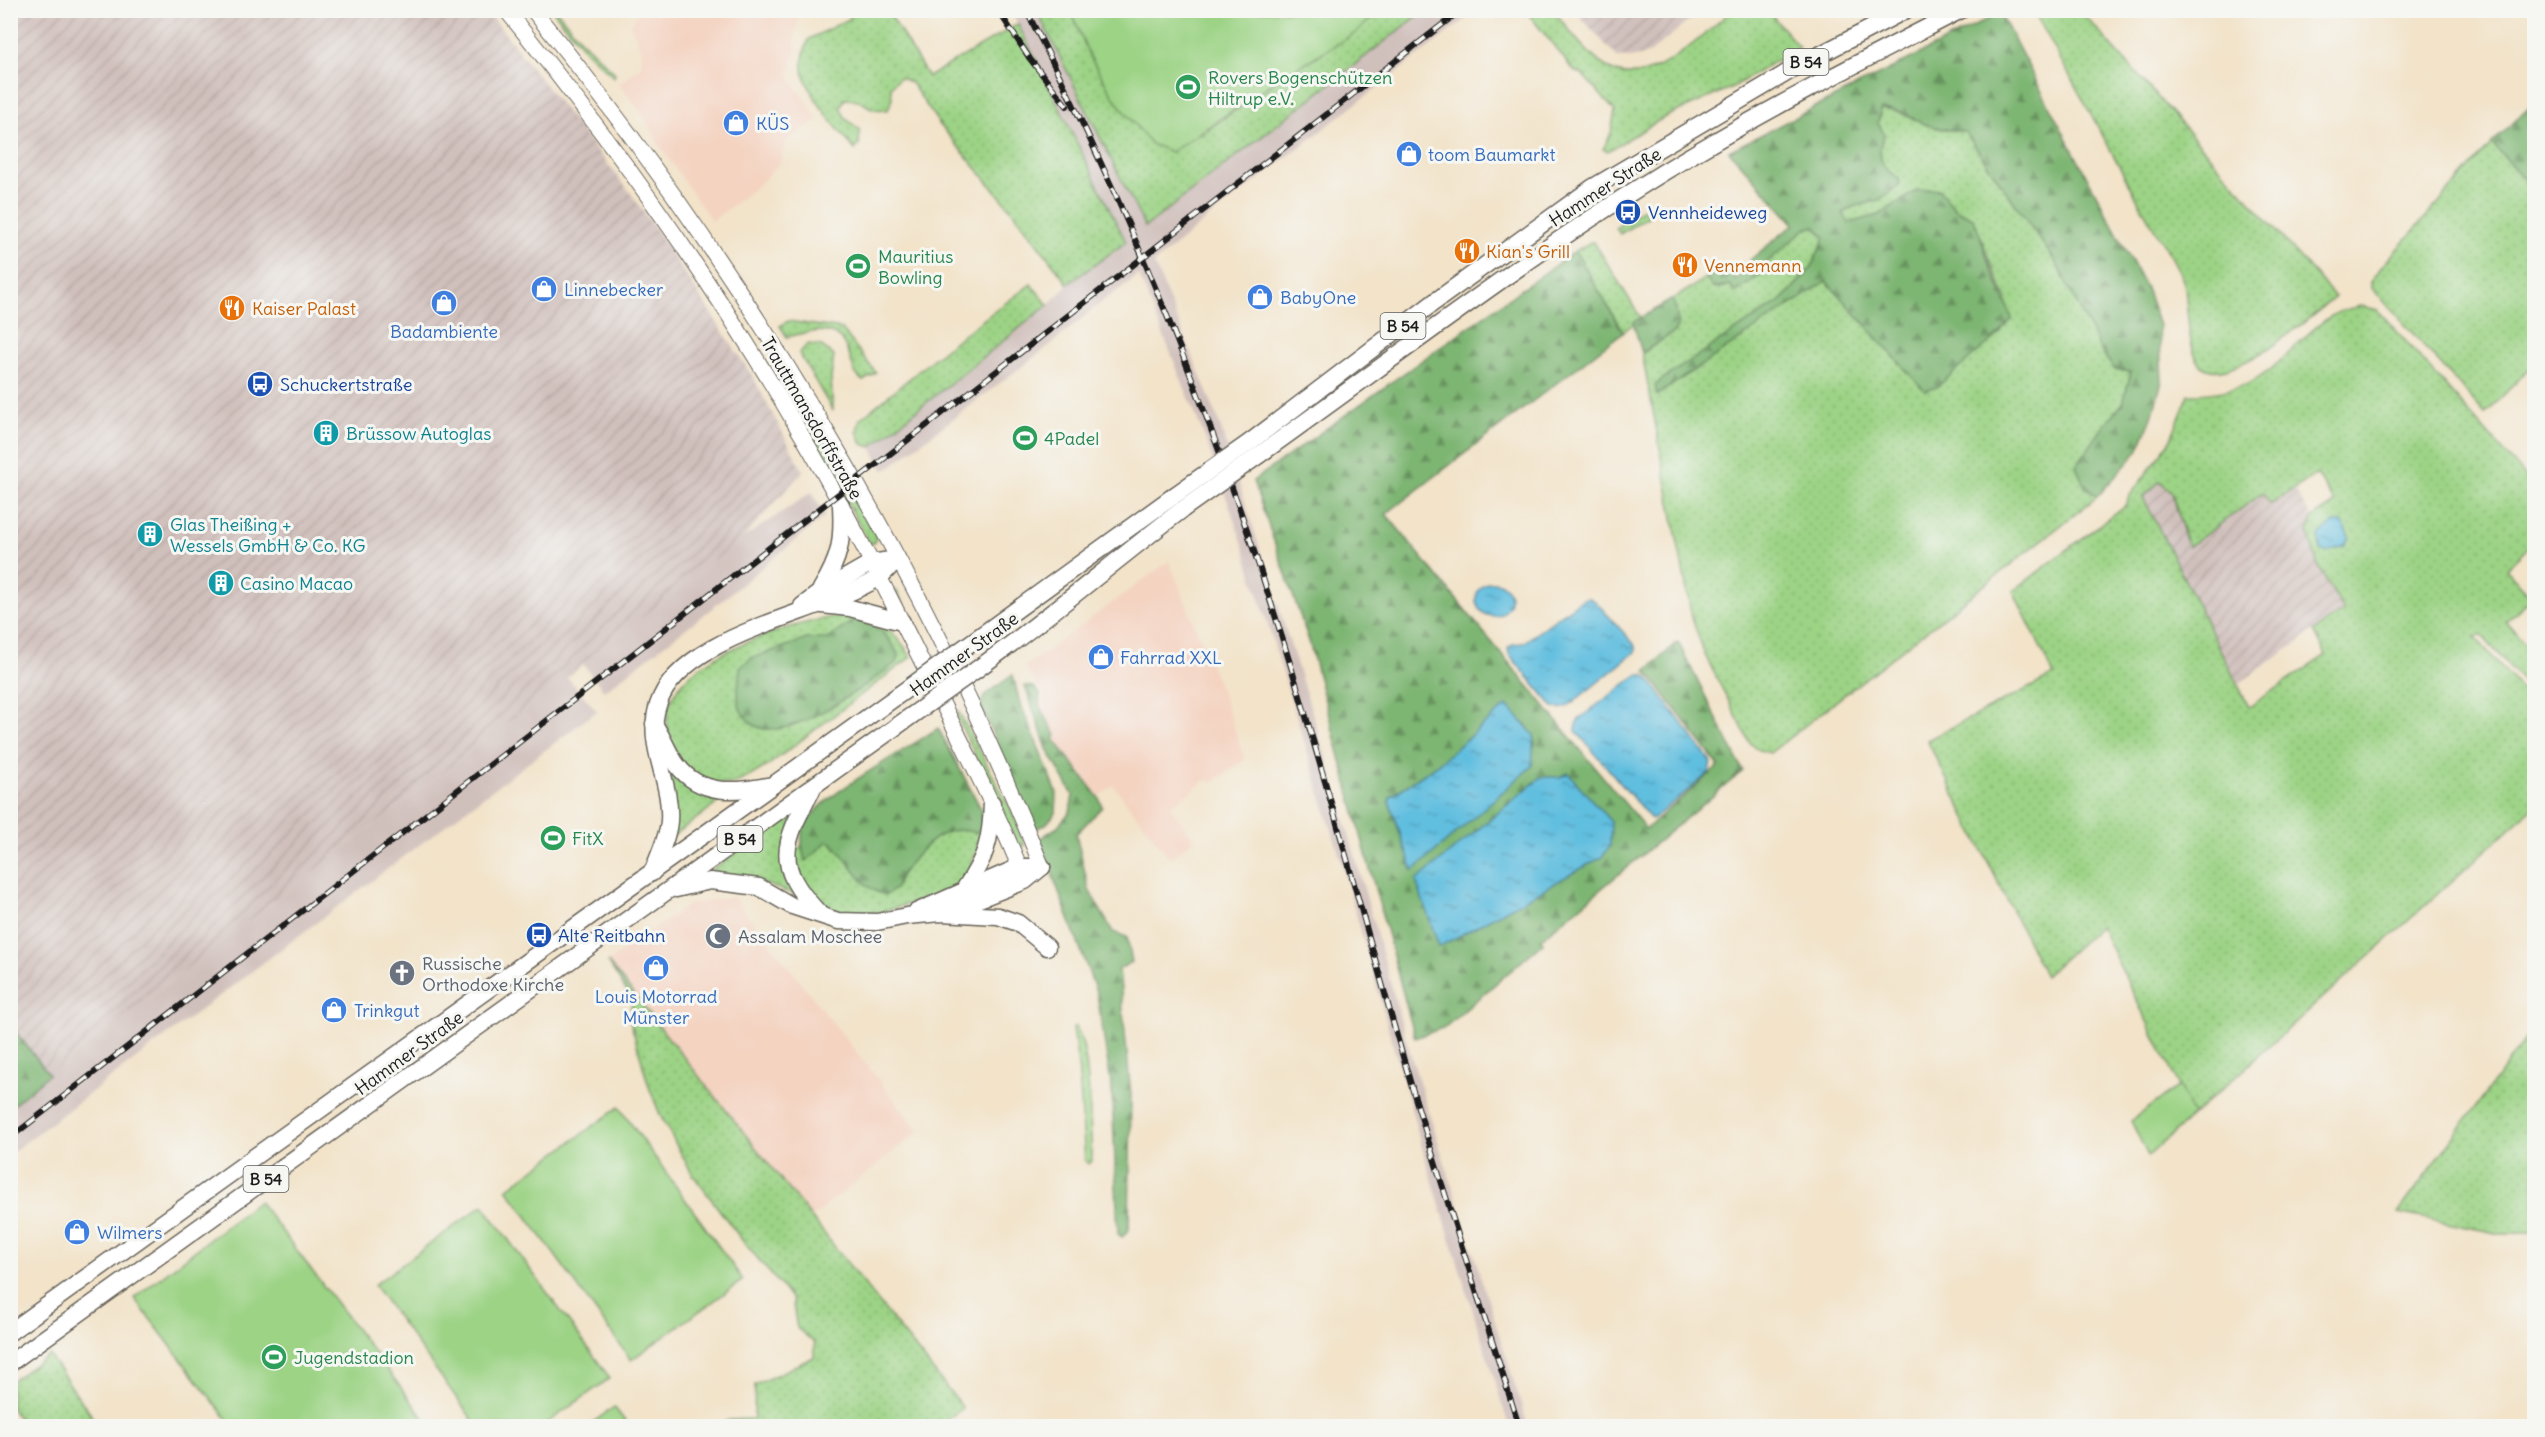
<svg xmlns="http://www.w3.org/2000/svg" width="2545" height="1437" font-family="Delius,sans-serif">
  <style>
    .built { fill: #f4d3c1 }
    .industrial { fill: url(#industrial-furrows) }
    .railway { fill: #d0c0bc }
    .grass { fill: url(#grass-dots); stroke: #5c7850; stroke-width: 1.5; fill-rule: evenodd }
    .forest { fill: url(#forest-firs); stroke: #4c6847; stroke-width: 1.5; fill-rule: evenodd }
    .park { fill: #9cd385; stroke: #5c7850; stroke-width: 1.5 }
    .water { fill: url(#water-ripples); stroke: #3e6d7e; stroke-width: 1.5 }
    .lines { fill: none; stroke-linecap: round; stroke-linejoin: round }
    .secondary-casing { stroke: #676259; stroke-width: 17 }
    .primary-casing { stroke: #676259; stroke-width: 19 }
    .secondary { stroke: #fff; stroke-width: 15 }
    .primary { stroke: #fff; stroke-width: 16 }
    .rail-casing { stroke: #1c1c1c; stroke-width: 6 }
    .rail { stroke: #f6f6f2; stroke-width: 4; stroke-dasharray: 11; stroke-linecap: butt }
    .primary-bridge-casing { stroke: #676259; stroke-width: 19; stroke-linecap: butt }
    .primary-bridge { stroke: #fff; stroke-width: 16 }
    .labels { text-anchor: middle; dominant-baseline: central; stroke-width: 6; stroke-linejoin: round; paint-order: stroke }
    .shield { fill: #f6f6f2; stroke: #5d5d5c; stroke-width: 1.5 }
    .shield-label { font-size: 16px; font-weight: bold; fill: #1c1c1c }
    .leisure-label { font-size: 18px; fill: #27864d; stroke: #f6f6f2; text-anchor: start }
    .shop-label { font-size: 18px; fill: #366cbe; stroke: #f6f6f2; text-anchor: start }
    .street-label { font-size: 18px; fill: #1c1c1c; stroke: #f6f6f2 }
    .transit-label { font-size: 18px; fill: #164399; stroke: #f6f6f2; text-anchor: start }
    .food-label { font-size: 18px; fill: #c56008; stroke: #f6f6f2; text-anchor: start }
    .culture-label { font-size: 18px; fill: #0d838f; stroke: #f6f6f2; text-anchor: start }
    .worship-label { font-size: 18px; fill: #5b616d; stroke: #f6f6f2; text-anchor: start }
  </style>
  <defs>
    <pattern id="industrial-furrows" width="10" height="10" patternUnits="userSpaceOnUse" patternTransform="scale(1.5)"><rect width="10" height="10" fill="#d0c0bc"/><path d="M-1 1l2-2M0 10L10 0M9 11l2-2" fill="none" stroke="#b2a4a1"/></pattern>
    <pattern id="grass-dots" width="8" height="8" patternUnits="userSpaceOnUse" patternTransform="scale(1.5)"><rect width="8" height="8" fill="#9cd385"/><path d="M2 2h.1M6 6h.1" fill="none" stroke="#86b572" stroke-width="1.8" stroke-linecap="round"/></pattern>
    <pattern id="forest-firs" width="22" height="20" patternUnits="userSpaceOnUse" patternTransform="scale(1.5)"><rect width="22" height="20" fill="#7db572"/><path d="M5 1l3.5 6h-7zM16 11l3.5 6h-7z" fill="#66925d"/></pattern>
    <pattern id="water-ripples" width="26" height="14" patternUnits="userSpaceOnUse" patternTransform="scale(1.5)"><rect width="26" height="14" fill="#61bedf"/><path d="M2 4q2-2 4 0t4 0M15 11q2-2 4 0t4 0" fill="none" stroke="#4f9ab4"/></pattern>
  </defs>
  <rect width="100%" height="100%" fill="#f6f6f2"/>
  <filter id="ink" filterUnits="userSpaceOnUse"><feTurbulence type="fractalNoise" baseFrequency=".0167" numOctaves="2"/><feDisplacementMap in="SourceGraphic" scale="12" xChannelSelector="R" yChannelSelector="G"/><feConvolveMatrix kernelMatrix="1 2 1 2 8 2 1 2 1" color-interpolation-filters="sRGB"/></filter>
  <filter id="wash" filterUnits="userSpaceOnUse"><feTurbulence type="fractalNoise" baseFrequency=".008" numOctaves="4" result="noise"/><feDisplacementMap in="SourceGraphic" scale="24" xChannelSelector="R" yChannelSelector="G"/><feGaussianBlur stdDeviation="1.35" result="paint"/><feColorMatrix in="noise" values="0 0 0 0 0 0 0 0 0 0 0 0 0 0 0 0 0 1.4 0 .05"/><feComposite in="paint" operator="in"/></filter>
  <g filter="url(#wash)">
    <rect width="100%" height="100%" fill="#f2e3c9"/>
    <g class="built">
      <path d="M641 11H799L795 38 796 50 788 75 818 119 786 141 780 163 757 186 712 221 659 145 645 118 619 84 641 66 642 51 630 24Z"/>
      <path d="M1169 561 1222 693 1245 759 1212 783 1208 779 1170 806 1194 839 1170 858 1113 785 1099 796 1055 738 1058 736 1040 703 1046 698 1025 667Z"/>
      <path d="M733 897 919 1131 811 1218 608 962 690 904Z"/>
    </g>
    <g class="industrial">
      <path d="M11 11H487L629 191 656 230 753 377 803 471 743 538 567 677 49 1074 11 1025Z"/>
      <path d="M1575 11H1701L1648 54 1631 58 1617 57Z"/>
      <path d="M2160 481 2172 493 2188 547 2263 492 2270 505 2294 489 2312 518 2308 532 2318 566 2344 610 2237 685 2143 497Z"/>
    </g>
    <g class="railway">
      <path d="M1011 11H1037L1145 227 1424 11H1476L1213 214 1154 263 1217 416 1246 505 1334 781 1410 1053 1528 1426H1509L1423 1151 1338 850 1243 545 1207 443 1139 275 1104 300 1049 346 884 471 871 447 1048 305 1068 284 1126 242Z"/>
      <path d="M812 492 825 516 715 606 604 691 583 664 743 538Z"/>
      <path d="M567 677 597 711 11 1153V1107L49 1074Z"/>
    </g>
    <g class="grass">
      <path d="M2038 10 2081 11 2335 297C2311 317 2238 381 2207 369 2187 362 2188 307 2185 288 2183 272 2158 236 2149 220 2111 151 2073 81 2034 12Z"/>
      <path d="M553 11H557L580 39 615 73 614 77 584 49Z"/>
      <path d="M847 11H888L928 77 1018 24 1126 242 1068 284 1014 213 940 125 911 83 900 77 891 87 892 99 888 110 873 109 858 100 845 99 840 107 845 118 860 130 859 144 855 150C838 129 816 105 806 80 800 67 803 52 809 39L851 18Z"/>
      <path d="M1037 11H1071L1089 55 1200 135 1288 73 1354 34 1380 11H1424L1145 227Z"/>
      <path d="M1526 11H1554C1570 31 1586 54 1608 68 1647 94 1704 34 1731 11H1768L1799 47 1733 87 1665 117 1608 151 1603 149 1611 133 1615 111 1582 74 1574 71Z"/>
      <path d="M1881 109C1898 110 1907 116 1922 123 1935 129 1951 130 1965 132L2055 261 2102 352 2114 369 2131 372 2123 403 2104 426 2084 485 2097 497 1770 753 1759 750 1750 743 1704 653 1692 618 1642 353 1674 332 1678 324 1673 299 1706 278 1713 288H1721L1762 274V266L1804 230 1814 226 1825 237 1811 268 1783 299 1660 381 1657 395 1826 281 1925 391 2007 299C1993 273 1985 245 1973 218L1956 210 1938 189 1918 190 1879 215 1849 223 1843 213 1899 178C1880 170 1876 153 1884 135L1878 123Z"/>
      <path d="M2492 143 2534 191V364L2485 414 2371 287V282L2382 266Z"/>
      <path d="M1644 208 1649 216 1620 234 1616 228Z"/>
      <path d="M1591 242H1594L1641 318 1623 332 1575 251Z"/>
      <path d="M1031 284 1048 305 871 447 862 444 857 431 860 419 960 337Z"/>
      <path d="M2361 306 2378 310 2534 486V542L2506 569 2532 598 2506 621 2534 655V694L2482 636 2475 637 2534 704V807L2193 1115 2100 926 2045 976 1927 740 2054 675 2013 591 2127 504 2128 498 2169 443 2189 394C2211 394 2241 390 2260 377 2288 359 2308 327 2339 312 2345 309 2354 308 2361 306ZM2317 474 2335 503 2312 518 2308 532 2318 566 2344 610 2314 631 2326 655 2249 707 2143 497 2160 481 2172 493 2188 547 2263 493 2270 505Z"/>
      <path d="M788 321 842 329 876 373 863 381C855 376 854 370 851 361 841 322 818 330 787 337L780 326Z"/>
      <path d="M808 344 822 346 834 356 831 378 833 411 799 353Z"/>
      <path d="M784 380 820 438 877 537 873 544 868 541 815 442 780 384Z"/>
      <path d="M896 590 927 646 923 648 895 591Z"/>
      <path d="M855 614C884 624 895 630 911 657L767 766C756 772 739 785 726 784 685 781 654 737 672 698 694 650 807 618 855 614Z"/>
      <path d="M959 712 1011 810 1025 845 1023 847 1018 845 956 715Z"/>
      <path d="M938 728 981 809 982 829 976 853 968 874 952 888 931 898 880 912 839 913 817 902 803 887 792 848H801L804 826 829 800Z"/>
      <path d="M666 762 727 796 669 839Z"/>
      <path d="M802 805 789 848 802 897 759 882 692 884Z"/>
      <path d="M608 962 963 1408 938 1426H713L730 1420 754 1419 755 1385 814 1357 815 1343 797 1328 792 1299 742 1240 693 1175 661 1117 649 1087 630 1020 632 1000Z"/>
      <path d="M1075 1026C1091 1045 1090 1133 1092 1161L1089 1164 1085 1161 1079 1074 1073 1028Z"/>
      <path d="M2534 1027V1233H2496L2398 1213Z"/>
      <path d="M49 1355 99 1426H76L72 1424 69 1426H25L11 1408V1381Z"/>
    </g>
    <g class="forest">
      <path d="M2000 13 2146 288 2159 326 2162 381 2151 420 2138 451 2097 497 2084 485 2076 466 2104 426 2123 403 2131 372 2114 369 2102 352 2055 261 1965 132C1951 130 1935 129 1922 123 1908 116 1898 109 1881 109L1878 123 1884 134C1876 153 1880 170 1899 178L1900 185 1879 200 1850 208 1843 213 1849 223 1879 215 1918 190 1938 189 1956 210 1973 218C1981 235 1985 253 1992 271 1999 287 2007 302 2012 319L2000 333 1937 387 1925 391 1826 281 1657 395 1655 386 1660 381 1783 299 1811 268 1825 237 1814 226 1804 230 1763 266 1762 274 1735 293 1730 285 1712 288 1706 278 1714 273 1727 269 1735 279 1753 265 1750 260 1794 224 1729 151Z"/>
      <path d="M2534 103V191L2492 143Z"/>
      <path d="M1575 251 1623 332 1386 514 1646 829 1719 766 1646 671 1678 642 1743 771 1541 939 1543 943 1445 1027 1415 1038 1309 641 1253 481ZM1507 705 1535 743 1531 754 1413 871 1389 801 1391 796 1432 769ZM1568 773 1610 846 1602 857 1439 946 1541 777H1561Z"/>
      <path d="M1673 299 1679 324 1674 332 1642 353 1633 322Z"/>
      <path d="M854 620C879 624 888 635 899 656L897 662C871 681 777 755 748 720 745 716 741 712 740 709 736 696 739 680 740 667L752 658 807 639H827Z"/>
      <path d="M1013 675 1019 700 1057 793 1056 813 1045 825 1032 830 1014 781 980 705 986 694Z"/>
      <path d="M1025 686 1034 687 1040 694 1039 705 1056 735 1054 739 1099 798 1102 807 1076 834 1089 890 1113 932 1127 937 1132 962 1119 969 1131 1096 1129 1230 1122 1237 1118 1234 1112 1090 1097 994 1039 839 1056 828 1070 812 1073 795 1047 749Z"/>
      <path d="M938 728 981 809 982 828 976 833C948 823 928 841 912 861 903 873 900 872 896 888L886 895C859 890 849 856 829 841 819 846 815 856 805 861 802 850 799 834 805 824 825 792 904 752 938 728Z"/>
      <path d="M10 1025 49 1074 11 1107H10Z"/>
    </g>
    <g class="park">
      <path d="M1071 11H1380L1354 34 1288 73 1171 152 1151 144 1116 101 1089 55Z"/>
      <path d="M2179 1086 2193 1115 2148 1156 2131 1121Z"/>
      <path d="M619 1107 743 1280 631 1360 507 1189Z"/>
      <path d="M259 1201 430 1426H232L134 1298Z"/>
      <path d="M483 1205 610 1378 543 1426H477L374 1285Z"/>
      <path d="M614 1407 629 1426H588Z"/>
    </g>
    <g class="water">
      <path d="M2333 523H2343L2349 538 2344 546 2326 552 2320 550 2319 536Z"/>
      <circle cx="1493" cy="599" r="17"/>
      <path d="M1589 598 1595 601 1634 644 1636 650 1633 654 1568 706 1560 709 1553 707 1509 654 1508 648 1513 644 1523 643 1583 599Z"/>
      <path d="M1637 675H1644L1648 678 1711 762 1709 773 1653 819 1650 818 1576 731 1577 723 1580 718Z"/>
      <path d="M1507 705 1534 735 1532 766 1413 871 1389 801 1391 796 1432 769Z"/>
      <path d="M1568 773 1611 822 1610 846 1602 857 1439 947 1416 881 1541 777H1561Z"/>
    </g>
  </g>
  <g filter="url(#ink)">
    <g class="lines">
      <defs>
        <g id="secondary">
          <path d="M506 10C614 143 715 284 800 432 845 508 885 587 924 666 958 736 995 805 1024 878"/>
          <path d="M533 10C741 265 920 562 1042 867"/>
        </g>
        <g id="primary">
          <path d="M1250 442 1433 303 1592 188 1800 65 1906 10"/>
          <path d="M1259 455C1405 351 1547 240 1702 149 1786 99 1874 55 1961 10"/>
          <path d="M821 589C840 558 843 542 841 505"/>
          <path d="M822 605 850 608 902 622"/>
          <path d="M802 606 819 593 871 563 897 559"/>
          <path d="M983 634 1175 495"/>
          <path d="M976 670C1047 619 1113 562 1183 509"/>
          <path d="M654 724C663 737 668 753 677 765 701 797 737 792 772 785"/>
          <path d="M812 790C783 844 773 865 819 913"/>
          <path d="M652 873C658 857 668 837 669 821 672 780 645 745 658 705 681 633 820 615 878 578 885 574 891 565 897 559"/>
          <path d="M965 888C986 857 991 841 992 803"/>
          <path d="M676 889 710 881 759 887 792 906 838 921 877 922 907 916 941 913 998 916 1018 923 1047 947"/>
          <path d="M951 910 1025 881 1042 867"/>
          <path d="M916 912 1019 867H1042"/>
          <path d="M10 1332 900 694"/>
          <path d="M10 1363 911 716"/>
        </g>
      </defs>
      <use href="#secondary" class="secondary-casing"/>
      <use href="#primary" class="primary-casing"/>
      <use href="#secondary" class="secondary"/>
      <use href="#primary" class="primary"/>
      <defs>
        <g id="rail">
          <path d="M998 10 1030 59 1067 106"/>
          <path d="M1026 10C1130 209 1213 418 1280 631 1327 780 1366 931 1410 1081 1445 1197 1483 1311 1519 1426"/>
          <path d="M10 1138 1461 10"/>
        </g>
      </defs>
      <use href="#rail" class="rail-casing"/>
      <use href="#rail" class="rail"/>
      <defs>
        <g id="primary-bridge">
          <path d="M1175 495 1250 442"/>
          <path d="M1183 509 1259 455"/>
          <path d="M900 694 983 634"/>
          <path d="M911 716 976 670"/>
        </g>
      </defs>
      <use href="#primary-bridge" class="primary-bridge-casing"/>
      <use href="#primary-bridge" class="primary-bridge"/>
    </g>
  </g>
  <defs>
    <symbol id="stadium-disc" viewBox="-11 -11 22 22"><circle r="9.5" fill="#2e9e5b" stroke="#f6f6f2"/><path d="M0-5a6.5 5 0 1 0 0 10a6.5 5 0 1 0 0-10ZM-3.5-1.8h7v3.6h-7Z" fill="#fff"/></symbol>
    <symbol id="shop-disc" viewBox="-11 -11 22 22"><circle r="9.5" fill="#3f7fe0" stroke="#f6f6f2"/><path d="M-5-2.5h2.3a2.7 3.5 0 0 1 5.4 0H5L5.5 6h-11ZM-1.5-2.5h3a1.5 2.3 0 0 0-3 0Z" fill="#fff"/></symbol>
    <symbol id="bus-disc" viewBox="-11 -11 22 22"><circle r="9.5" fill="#1a4fb4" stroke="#f6f6f2"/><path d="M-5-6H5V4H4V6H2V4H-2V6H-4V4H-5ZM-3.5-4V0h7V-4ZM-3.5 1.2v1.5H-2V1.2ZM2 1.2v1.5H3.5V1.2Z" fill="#fff"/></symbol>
    <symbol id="restaurant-disc" viewBox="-11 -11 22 22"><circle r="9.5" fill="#e8710a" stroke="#f6f6f2"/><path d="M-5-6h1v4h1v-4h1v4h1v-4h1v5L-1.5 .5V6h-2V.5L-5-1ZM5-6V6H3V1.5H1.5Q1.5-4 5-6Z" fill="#fff"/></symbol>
    <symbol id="building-disc" viewBox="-11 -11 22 22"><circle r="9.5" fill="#0f9aa8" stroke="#f6f6f2"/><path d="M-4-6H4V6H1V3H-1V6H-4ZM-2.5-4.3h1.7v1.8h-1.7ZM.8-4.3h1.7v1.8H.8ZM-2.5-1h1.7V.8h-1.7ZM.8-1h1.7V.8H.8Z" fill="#fff"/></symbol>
    <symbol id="mosque-disc" viewBox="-11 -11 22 22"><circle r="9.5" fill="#6b7280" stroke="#f6f6f2"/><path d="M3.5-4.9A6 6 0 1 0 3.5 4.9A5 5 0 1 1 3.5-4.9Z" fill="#fff"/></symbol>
    <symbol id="church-disc" viewBox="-11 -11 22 22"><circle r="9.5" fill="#6b7280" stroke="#f6f6f2"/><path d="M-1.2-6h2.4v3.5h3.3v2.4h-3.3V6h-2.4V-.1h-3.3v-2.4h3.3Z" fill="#fff"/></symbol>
  </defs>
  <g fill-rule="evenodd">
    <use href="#stadium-disc" x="1173" y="72" width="30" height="30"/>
    <use href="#shop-disc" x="721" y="108" width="30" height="30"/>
    <use href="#shop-disc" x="1394" y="139" width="30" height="30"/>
    <use href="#bus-disc" x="1613" y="197" width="30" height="30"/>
    <use href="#restaurant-disc" x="1452" y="236" width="30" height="30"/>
    <use href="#restaurant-disc" x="1670" y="250" width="30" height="30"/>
    <use href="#stadium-disc" x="843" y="251" width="30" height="30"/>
    <use href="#shop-disc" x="529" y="274" width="30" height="30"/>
    <use href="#shop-disc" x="1245" y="282" width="30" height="30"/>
    <use href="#shop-disc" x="429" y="288" width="30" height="30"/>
    <use href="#restaurant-disc" x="217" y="293" width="30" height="30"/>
    <use href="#bus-disc" x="245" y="369" width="30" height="30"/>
    <use href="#building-disc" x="311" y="418" width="30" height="30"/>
    <use href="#stadium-disc" x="1010" y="423" width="30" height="30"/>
    <use href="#building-disc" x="135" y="519" width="30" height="30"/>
    <use href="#building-disc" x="206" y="568" width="30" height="30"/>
    <use href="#shop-disc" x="1086" y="642" width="30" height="30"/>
    <use href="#stadium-disc" x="538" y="823" width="30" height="30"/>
    <use href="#bus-disc" x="524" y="920" width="30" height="30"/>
    <use href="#mosque-disc" x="703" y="921" width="30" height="30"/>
    <use href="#shop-disc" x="641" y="953" width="30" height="30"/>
    <use href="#church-disc" x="387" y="958" width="30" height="30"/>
    <use href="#shop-disc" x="319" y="995" width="30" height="30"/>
    <use href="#shop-disc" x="62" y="1217" width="30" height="30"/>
    <use href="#stadium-disc" x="259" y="1342" width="30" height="30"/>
  </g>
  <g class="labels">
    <g class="shield">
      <rect x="1783.5" y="49" width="45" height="26" rx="4.5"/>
      <rect x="1380.5" y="313" width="45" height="26" rx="4.5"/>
      <rect x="717.5" y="826" width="45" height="26" rx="4.5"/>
      <rect x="243.5" y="1166" width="45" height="26" rx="4.5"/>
    </g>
    <g class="shield-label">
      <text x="1806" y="62">B 54</text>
      <text x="1403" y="326">B 54</text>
      <text x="740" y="839">B 54</text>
      <text x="266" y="1179">B 54</text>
    </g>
    <g class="leisure-label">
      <text x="1208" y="77">Rovers Bogenschützen<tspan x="1208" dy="21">Hiltrup e.V.</tspan></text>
      <text x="878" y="256">Mauritius<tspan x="878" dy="21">Bowling</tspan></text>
      <text x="1044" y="438">4Padel</text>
      <text x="572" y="838">FitX</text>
      <text x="294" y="1357">Jugendstadion</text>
    </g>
    <g class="shop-label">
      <text x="756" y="123">KÜS</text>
      <text x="1428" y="154">toom Baumarkt</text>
      <text x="564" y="289">Linnebecker</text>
      <text x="1280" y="297">BabyOne</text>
      <text x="444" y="331" text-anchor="middle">Badambiente</text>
      <text x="1120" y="657">Fahrrad XXL</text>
      <text x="656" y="996" text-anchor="middle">Louis Motorrad<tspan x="656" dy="21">Münster</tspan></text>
      <text x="354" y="1010">Trinkgut</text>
      <text x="97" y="1232">Wilmers</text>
    </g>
    <g class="street-label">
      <text transform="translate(1605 187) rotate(-33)">Hammer Straße</text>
      <text transform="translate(812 418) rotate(60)">Trauttmansdorffstraße</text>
      <text transform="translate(964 654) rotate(-36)">Hammer Straße</text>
      <text transform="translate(409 1053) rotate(-36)">Hammer Straße</text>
    </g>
    <g class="transit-label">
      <text x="1648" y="212">Vennheideweg</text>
      <text x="280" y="384">Schuckertstraße</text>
      <text x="558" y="935">Alte Reitbahn</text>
    </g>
    <g class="food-label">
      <text x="1486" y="251">Kian's Grill</text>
      <text x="1704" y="265">Vennemann</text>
      <text x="252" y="308">Kaiser Palast</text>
    </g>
    <g class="culture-label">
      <text x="346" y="433">Brüssow Autoglas</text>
      <text x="170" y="524">Glas Theißing +<tspan x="170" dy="21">Wessels GmbH &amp; Co. KG</tspan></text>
      <text x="240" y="583">Casino Macao</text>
    </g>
    <g class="worship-label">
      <text x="738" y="936">Assalam Moschee</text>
      <text x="422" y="963">Russische<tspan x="422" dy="21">Orthodoxe Kirche</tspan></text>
    </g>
  </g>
  <rect width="2545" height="1437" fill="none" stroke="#f6f6f2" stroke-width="36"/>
</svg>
